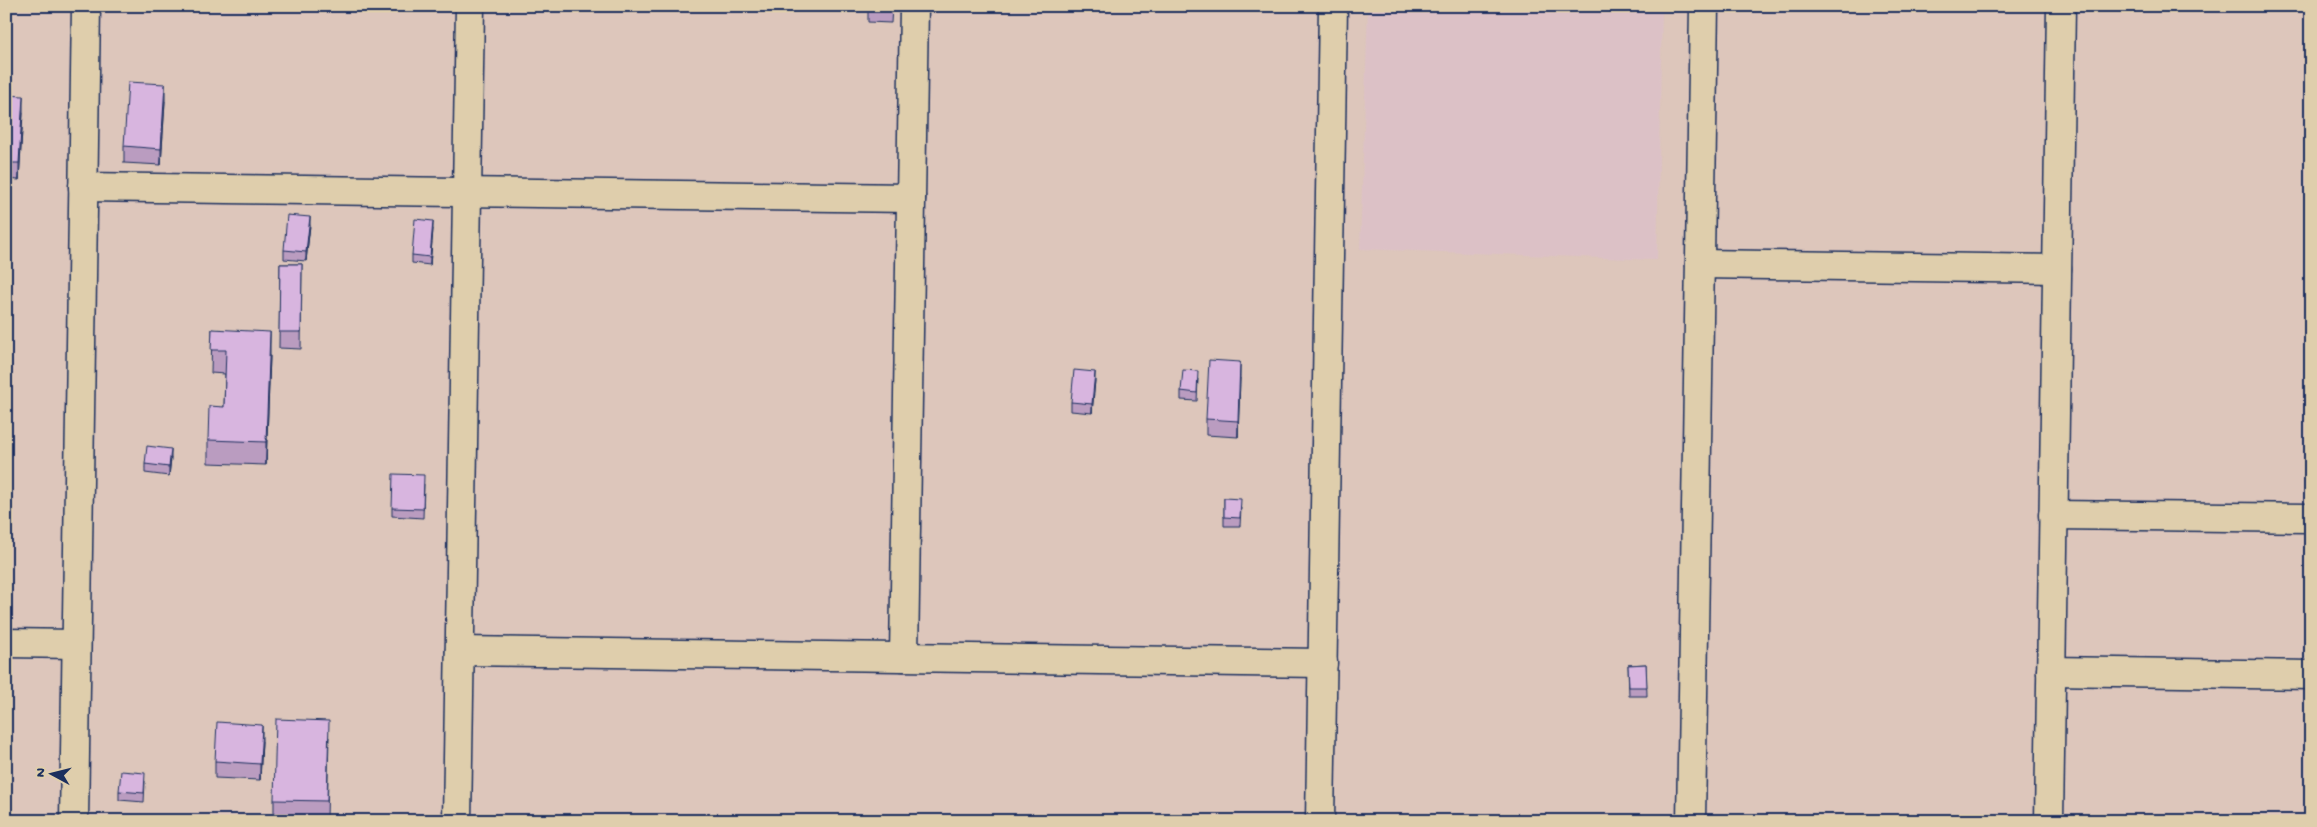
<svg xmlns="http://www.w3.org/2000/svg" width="2317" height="827" font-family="'Gochi Hand',sans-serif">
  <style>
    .built { fill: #dcc1c6 }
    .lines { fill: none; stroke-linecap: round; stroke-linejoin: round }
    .street-casing { stroke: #1b2f5e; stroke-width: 31 }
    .street { stroke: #dfceac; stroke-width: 28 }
    .wall { fill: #ba9cc0; stroke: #1b2f5e }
    .shaded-wall { fill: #977f9c; stroke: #1b2f5e }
    .building { fill: #d8b5df; stroke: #1b2f5e }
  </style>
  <rect width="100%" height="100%" fill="#ddc6bb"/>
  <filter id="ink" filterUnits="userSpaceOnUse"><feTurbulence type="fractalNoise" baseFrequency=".02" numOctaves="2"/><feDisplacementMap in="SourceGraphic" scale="10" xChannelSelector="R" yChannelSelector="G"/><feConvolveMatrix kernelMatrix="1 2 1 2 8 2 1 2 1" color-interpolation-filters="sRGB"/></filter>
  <g filter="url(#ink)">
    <path class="built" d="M1368 6H1662L1657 260 1360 249Z"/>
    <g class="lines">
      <defs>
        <g id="street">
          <path d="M83 187 911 198"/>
          <path d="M1700 264 2057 269"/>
          <path d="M2053 515 2311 518"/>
          <path d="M6 643 76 644"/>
          <path d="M460 651 1323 663"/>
          <path d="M904 657 914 6"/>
          <path d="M2051 671 2311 675"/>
          <path d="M74 821 86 6"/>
          <path d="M457 821 470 6"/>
          <path d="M1320 821 1333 6"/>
          <path d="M1691 821 1704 6"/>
          <path d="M2049 821 2061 6"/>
        </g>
      </defs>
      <use href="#street" class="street-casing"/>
      <use href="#street" class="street"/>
    </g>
    <g class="wall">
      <path d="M157 6H179V8Z"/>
      <path d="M868 6H892L891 23 868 22Z"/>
      <path d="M6 95 23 113 19 180 6 179Z"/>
      <path d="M165 101 161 165 124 163V146Z"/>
      <path d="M310 225 306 261 284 259V250Z"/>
      <path d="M433 229 430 265 412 263V255Z"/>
      <path d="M280 264H302L301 349 279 348Z"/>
      <path d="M212 329 270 355 266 465 208 463V440L224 407 225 374 211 373Z"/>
      <path d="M1240 378 1238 437 1206 435V419Z"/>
      <path d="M1198 379 1197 401 1181 400V391Z"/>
      <path d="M1095 380 1092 413 1071 411V402Z"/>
      <path d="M171 458 169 476 145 473V464Z"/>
      <path d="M424 484 423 518 392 516V508Z"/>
      <path d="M1224 498 1241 508 1240 526H1224Z"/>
      <path d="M1646 664 1647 696H1629L1628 665Z"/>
      <path d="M329 737 327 818 274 816V800Z"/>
      <path d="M262 741 260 780 215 778V761Z"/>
      <path d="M145 781 144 802 119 800V791Z"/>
    </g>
    <g class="shaded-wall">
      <path d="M165 84V101L161 165V149Z"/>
      <path d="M23 96V113L19 180V163Z"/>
      <path d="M310 217V225L306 261V252Z"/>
      <path d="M433 221V229L430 265V257Z"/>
      <path d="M270 332V355L266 465V442Z"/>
      <path d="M1240 362V378L1238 437V421Z"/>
      <path d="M1095 372V380L1092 413V404Z"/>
      <path d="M171 449V458L169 476V467Z"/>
      <path d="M262 725V741L260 780V764Z"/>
    </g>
    <g class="building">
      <path d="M128 82 165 84 161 149 124 146Z"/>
      <path d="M6 95 23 96 19 163H6Z"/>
      <path d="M287 215 310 217 306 252 284 250Z"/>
      <path d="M415 219 433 221 430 257 412 255Z"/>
      <path d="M280 264H302L301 332H279Z"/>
      <path d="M212 329 270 332 266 442 208 440 209 406 224 407 226 350H211Z"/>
      <path d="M1209 360 1240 362 1238 421 1206 419Z"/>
      <path d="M1074 370 1095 372 1092 404 1071 402Z"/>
      <path d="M1183 370 1198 371 1197 393 1181 391Z"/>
      <path d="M147 446 171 449 169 467 145 464Z"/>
      <path d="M393 474 424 475 423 509 392 508Z"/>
      <path d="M1224 498 1241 499 1240 518 1224 517Z"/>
      <path d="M1646 664 1647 687H1629L1628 665Z"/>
      <path d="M276 719 329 721 327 801 274 800Z"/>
      <path d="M217 722 262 725 260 764 215 761Z"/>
      <path d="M121 771 145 773 144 793 119 791Z"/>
    </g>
  </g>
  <rect width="2317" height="827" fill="none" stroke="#dfceac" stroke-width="25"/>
  <rect x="12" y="12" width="2292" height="802" fill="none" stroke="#1b2f5e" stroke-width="2" filter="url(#ink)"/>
  <g transform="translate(52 774) rotate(277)" stroke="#dfceac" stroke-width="4" paint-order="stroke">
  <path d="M0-4L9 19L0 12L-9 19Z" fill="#1b2f5e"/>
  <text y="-8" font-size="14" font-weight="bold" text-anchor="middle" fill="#1b2f5e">N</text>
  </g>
</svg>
